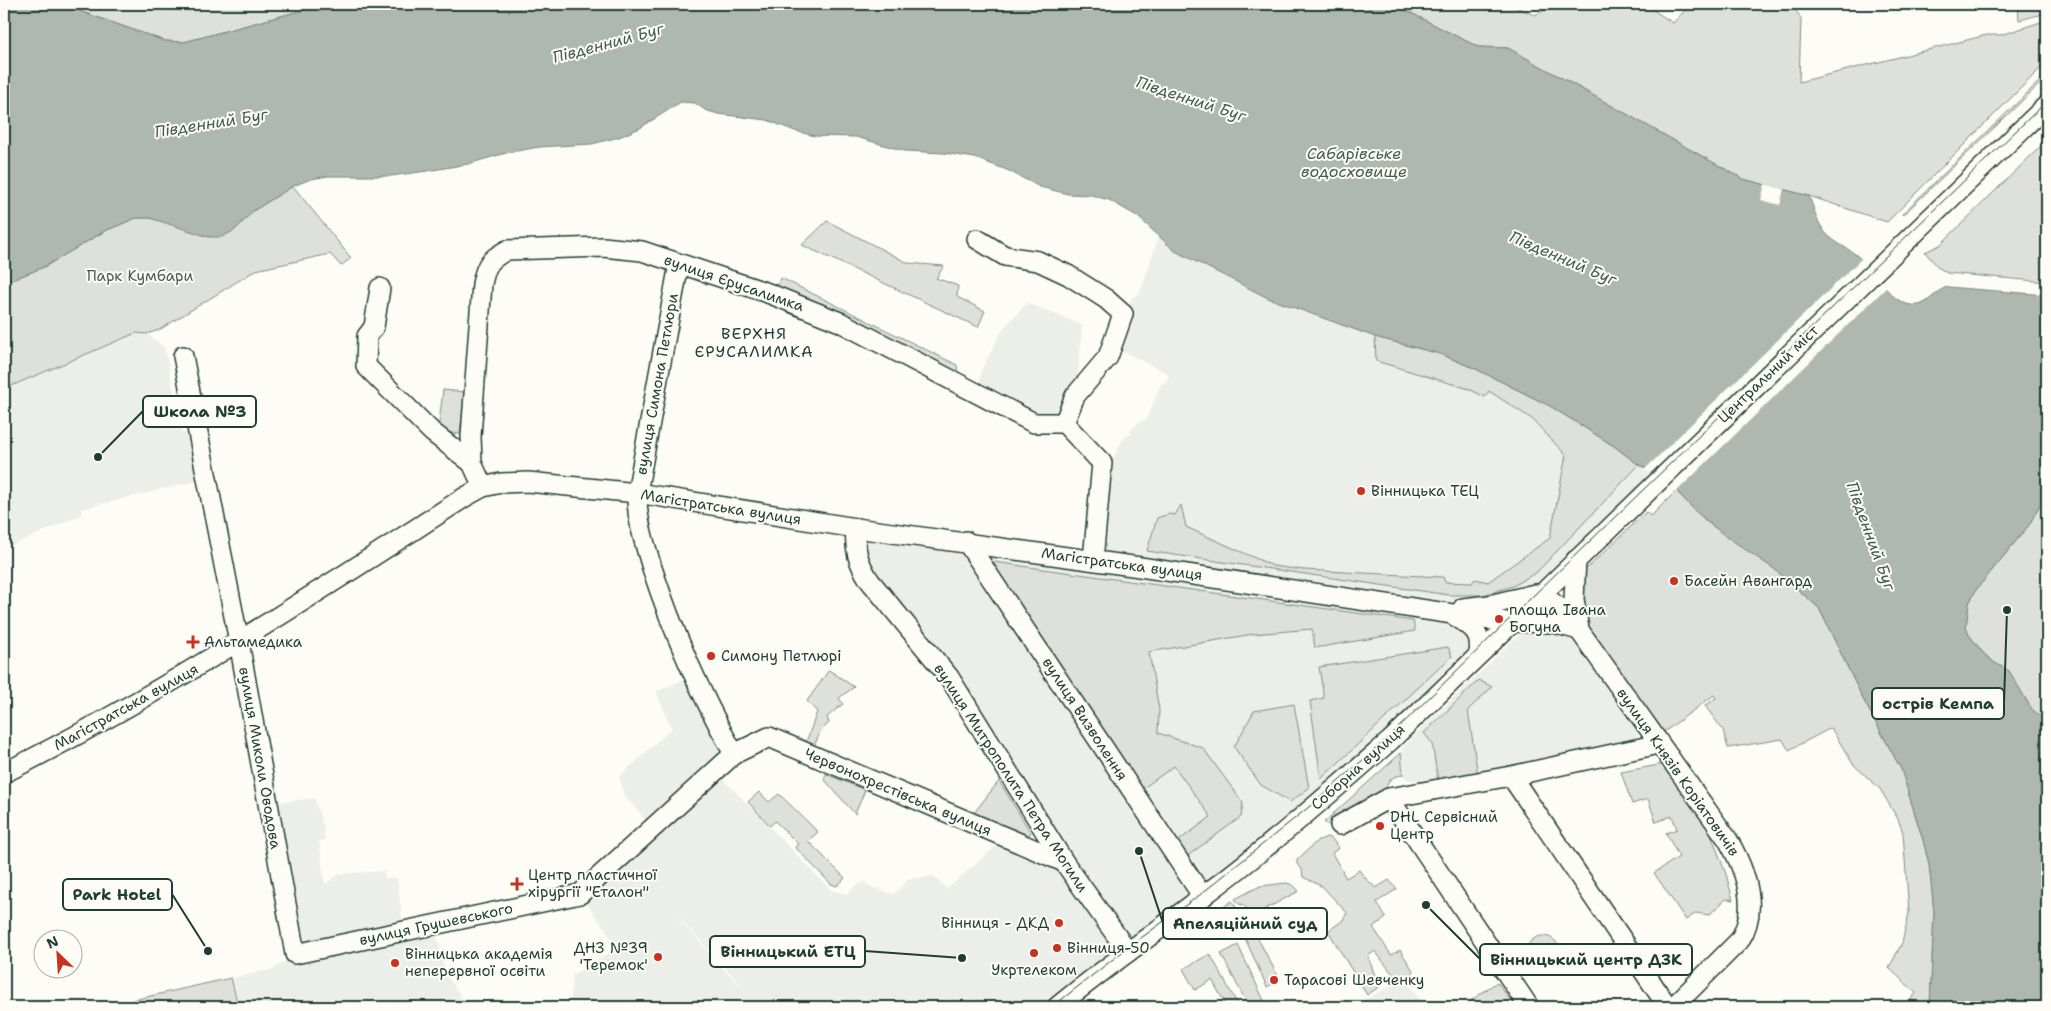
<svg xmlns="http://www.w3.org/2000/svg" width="2051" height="1011" font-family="'Shantell Sans',sans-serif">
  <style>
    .built { fill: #eceee9; fill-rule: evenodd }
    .green { fill: #dde0db; stroke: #7e8e88 }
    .water { fill: #aeb8b1; stroke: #75877f }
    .pier { fill: #fdfcf7 }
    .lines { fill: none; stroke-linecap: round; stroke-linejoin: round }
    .minor-casing { stroke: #1f3d34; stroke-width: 22 }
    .minor { stroke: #fdfcf7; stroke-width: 19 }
    .tram { stroke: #1f3d34; stroke-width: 1 }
    .poi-dot { fill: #c8321e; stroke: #fdfcf7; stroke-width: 2 }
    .labels { text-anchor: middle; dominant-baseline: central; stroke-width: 4; stroke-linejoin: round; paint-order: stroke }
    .park-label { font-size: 15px; fill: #455e55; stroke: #fdfcf7 }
    .street-label { font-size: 15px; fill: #1f3d34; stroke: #fdfcf7 }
    .poi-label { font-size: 15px; fill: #1f3d34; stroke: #fdfcf7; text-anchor: start }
    .water-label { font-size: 16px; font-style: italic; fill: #435c53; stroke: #fdfcf7 }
    .neighbourhood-label { font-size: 16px; letter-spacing: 1px; fill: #1f3d34; stroke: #fdfcf7 }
    .leader { fill: none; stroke: #1f3d34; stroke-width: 2 }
    .callout-dot { fill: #1f3d34; stroke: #fdfcf7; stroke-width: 2 }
    .callout { fill: #fdfcf7; stroke: #1f3d34; stroke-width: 2 }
    .callout-label { font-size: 16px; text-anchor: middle; font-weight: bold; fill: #1f3d34 }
  </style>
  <rect width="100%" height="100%" fill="#fdfcf7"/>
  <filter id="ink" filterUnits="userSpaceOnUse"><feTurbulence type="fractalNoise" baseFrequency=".02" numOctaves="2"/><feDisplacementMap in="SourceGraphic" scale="10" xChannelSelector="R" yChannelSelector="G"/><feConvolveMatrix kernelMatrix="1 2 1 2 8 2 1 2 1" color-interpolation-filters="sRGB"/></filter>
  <g filter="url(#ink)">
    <g class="built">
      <path d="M1159 236 1165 242 1234 282 1268 298 1400 344 1663 476 1527 604 1441 611 1479 641 1391 740 1058 1007H548L547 1000 570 1003 573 974 596 962 618 947 580 894 653 829 625 796 619 777 672 728 656 692 694 675 734 754 715 771 831 890 848 894 856 885 865 882 870 887 894 894 909 879 934 876 947 889 996 846 1063 862 949 677 870 581 856 528 1093 560 1108 468 1124 438 1132 434 1130 431 1140 421 1146 420 1161 385 1169 378 1167 373 1113 347 1132 298 1140 293ZM677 917H678L745 989 735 981Z"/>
      <path d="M1027 303 1082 325 1077 384 1056 416 1044 417 980 383 981 371 1003 329Z"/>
      <path d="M137 333 147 334 165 348 182 433 190 432 196 481 81 509V515L4 549V389Z"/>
      <path d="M1532 630H1544L1569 635 1574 640 1638 729V734L1635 740 1628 743 1424 785 1417 780H1408L1403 775 1400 757 1403 746 1519 635Z"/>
      <path d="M314 798 323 826 325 840 319 841 325 885 339 874 384 871 385 878H397L404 931 436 932 446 975 469 1007H101L274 969 294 954 268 804Z"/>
      <path d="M1405 978 1425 1007H1352Z"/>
    </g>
    <g class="green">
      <path d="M4 4H326L184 42 165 41 77 10Z"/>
      <path d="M1393 4H1508L1535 15 1545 10 1550 4H1644L1673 23 1691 4H1791L1801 18 1799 82 1987 35H2001L2047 20V62L1887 222 1809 196 1743 179 1508 48 1478 47Z"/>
      <path d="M2018 4H2047V13L2019 20Z"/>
      <path d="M2047 74V77L1903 215 1902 214Z"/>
      <path d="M2047 140V282L1947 273 1939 268 1925 252 1940 245Z"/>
      <path d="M293 186 351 258 341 266 330 254 256 270 159 330 147 334 136 333 4 389V283L44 267 105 231 136 218H150L163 221 209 237 235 230 253 211Z"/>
      <path d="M827 221 908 263 944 266 936 278 958 286 957 297 985 311 978 327 802 245Z"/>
      <path d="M781 278 957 365 958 379 775 291Z"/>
      <path d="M1375 337 1440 354 1474 368 1550 406 1614 446 1639 465 1537 572 1513 586 1483 595H1449L1147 551 1157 518 1168 514 1175 515 1181 505 1186 527 1273 566 1304 570 1443 577 1445 582 1472 583 1475 579 1488 582 1550 538 1566 455 1532 419 1489 391 1485 397 1469 389 1376 361Z"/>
      <path d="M443 390 465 392 460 434 438 431Z"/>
      <path d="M1676 491 1707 522 1773 568 1819 608 1863 699 1901 769 1923 840 1929 864 1932 890 1934 912 1930 1007H1905L1916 993 1889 968 1902 943 1909 913 1903 833 1898 819 1880 789 1853 764 1831 728 1789 750 1782 739 1728 748 1723 730 1705 706 1716 698 1714 695 1660 735 1581 626 1580 580 1585 570 1646 512 1651 516Z"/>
      <path d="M2047 491V723L2031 708 2009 671 1995 663 1984 654 1969 635 1966 626 1969 603 1976 590 2029 525Z"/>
      <path d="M979 560 1413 621 1415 631 1315 648 1312 629 1253 634 1149 652 1159 710 1158 733 1203 748 1243 803 1241 817 1179 862 1170 847 1211 817 1174 766 1135 794Z"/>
      <path d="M1448 647 1452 656 1321 779 1310 701 1324 698 1319 667Z"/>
      <path d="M829 670 854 687 839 698 843 704 827 717 829 723 821 730 812 751 804 748 817 712 807 701Z"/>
      <path d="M1479 680 1492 687 1468 710 1478 776 1438 781 1432 743 1424 733Z"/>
      <path d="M1294 704 1309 788 1290 802 1261 785 1234 747 1254 711Z"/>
      <path d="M1401 753 1403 775C1383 777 1392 787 1379 795 1374 797 1368 797 1364 800 1352 808 1341 818 1330 826L1324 822Z"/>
      <path d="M1664 764 1709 829 1726 874 1733 900 1726 899 1709 915 1696 913 1686 920 1654 873 1679 857 1666 833 1677 829 1672 816 1656 822 1648 799 1632 804 1621 772Z"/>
      <path d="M826 774 865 790 855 814 824 779Z"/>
      <path d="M999 781 1031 833 1029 835 973 814Z"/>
      <path d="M759 792 769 802 779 794 818 832 808 841 845 878 837 886 831 884 795 847 798 844 775 821 770 826 748 802Z"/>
      <path d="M1327 837 1332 839 1339 848 1332 853 1346 878 1359 870 1367 880 1376 888 1389 880 1397 889 1377 902 1386 918 1373 927 1391 955 1400 950 1414 972 1405 978 1395 977 1375 951 1368 956 1379 987 1367 995 1328 931 1342 921 1347 913 1323 887 1303 877 1302 869 1297 864V860L1317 841Z"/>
      <path d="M1287 883 1293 885 1299 891 1252 916 1244 905 1239 904 1235 899 1260 886Z"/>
      <path d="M1232 901 1236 907 1235 911 1244 924 1249 922 1280 980 1267 987 1240 927 1232 929 1216 912Z"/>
      <circle cx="1543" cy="953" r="17"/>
      <path d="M1238 945 1267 1007H1249L1221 954Z"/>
      <path d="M1210 954 1239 1007H1227L1212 980 1195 990 1183 969Z"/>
      <path d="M231 978 238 1006 241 1007H101Z"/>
      <path d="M1497 982 1513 1004 1508 1007H1462Z"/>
    </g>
    <path class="water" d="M4 4H69L82 12 165 41 184 42 326 4H1393L1478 47 1508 48 1743 179 1809 196C1813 206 1816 219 1822 228 1829 240 1844 246 1855 254 1872 267 1889 302 1911 305 1927 308 1934 291 1947 287L2047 295V491L2029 525 1976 590 1969 603 1966 626 1969 635 1984 654 1995 663 2009 671 2031 708 2047 723V1007H1930L1934 912 1929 864 1923 840 1901 769 1863 699 1819 608 1773 568 1724 535 1695 511 1663 476 1639 465 1614 446 1550 406 1474 368 1440 354 1375 337 1268 298 1175 251 1137 216 1109 200 1091 195 1068 194 1040 187 1007 170 975 158 944 153 905 151 856 137 815 136 795 131 767 120 718 114 705 110 695 103 681 102 640 128 619 137 592 144 539 147 506 153 468 164 427 171 391 176H328L311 179 293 186 253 211 235 230 222 237H209L150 218H136L105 231 44 267 4 283Z"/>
    <g class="pier">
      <path d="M1765 184 1784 189 1780 205 1761 200Z"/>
      <path d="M1862 258 1888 286 1675 493 1662 478 1644 470Z"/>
    </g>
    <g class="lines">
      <defs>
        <g id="minor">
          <path d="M977 239 1005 256 1038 261 1068 275 1106 299 1123 314 1108 357 1075 396 1064 423"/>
          <path d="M679 264 637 493C636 518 645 544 652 568 673 632 701 695 734 754"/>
          <path d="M380 288 374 327 367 336 366 366 432 432 472 463"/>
          <path d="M183 356 239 642 295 954 580 894 734 754 769 737 1064 862"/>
          <path d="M483 487 472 463 471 436 482 284C486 264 489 260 507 250L603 247 642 251 768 293 840 322 1034 423H1064L1102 463 1093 560"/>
          <path d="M856 528C854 549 858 563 870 581L949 677 1064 862 1128 952"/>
          <path d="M966 541 1203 897"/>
          <path d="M1576 560 1574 599 1579 629"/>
          <path d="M1541 594 1564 611 1579 630 1728 840C1746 871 1760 909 1739 941L1673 1007"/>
          <path d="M1463 608 1489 605 1535 594H1541"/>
          <path d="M1455 616C1472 627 1482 631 1479 654"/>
          <path d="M4 773C165 693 314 594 465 497L483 487 501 483 528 482 637 493 856 528 1140 567 1506 622 1553 623 1579 630"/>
          <path d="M1511 776 1668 1007"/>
          <path d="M1389 798 1529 1007"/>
          <path d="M1340 825 1389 798 1511 776 1650 746 1657 740"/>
          <path d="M1057 1007C1104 968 1154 934 1202 897 1268 848 1329 794 1391 740L2047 105"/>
        </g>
      </defs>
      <use href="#minor" class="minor-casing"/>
      <use href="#minor" class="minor"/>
      <path class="tram" d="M1052 1007 1126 949 1201 894 1315 802 1389 737 1535 594 2047 101"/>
    </g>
  </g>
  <g class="poi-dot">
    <circle cx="1361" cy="491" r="5"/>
    <circle cx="1674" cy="581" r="5"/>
    <circle cx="1499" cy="619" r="5"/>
    <path d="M190.5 634.5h5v5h5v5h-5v5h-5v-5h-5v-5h5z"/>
    <circle cx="711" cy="656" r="5"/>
    <circle cx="1380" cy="826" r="5"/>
    <path d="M514.5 876.5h5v5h5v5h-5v5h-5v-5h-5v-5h5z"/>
    <circle cx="1059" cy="923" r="5"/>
    <circle cx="1057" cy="948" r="5"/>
    <circle cx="1034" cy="953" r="5"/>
    <circle cx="658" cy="957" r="5"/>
    <circle cx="395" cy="963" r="5"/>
    <circle cx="1274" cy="980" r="5"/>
  </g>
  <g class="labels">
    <g class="park-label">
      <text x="140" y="276">Парк Кумбари</text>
    </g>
    <g class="street-label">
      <text transform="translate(734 283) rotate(19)">вулиця Єрусалимка</text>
      <text transform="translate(1768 374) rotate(-44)">Центральний міст</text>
      <text transform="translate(657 384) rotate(-80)">вулиця Симона Петлюри</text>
      <text transform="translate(721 507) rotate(9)">Магістратська вулиця</text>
      <text transform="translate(1122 564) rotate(8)">Магістратська вулиця</text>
      <text transform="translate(126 707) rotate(-29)">Магістратська вулиця</text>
      <text transform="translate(1085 719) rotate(57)">вулиця Визволення</text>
      <text transform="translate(260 758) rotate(80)">вулиця Миколи Оводова</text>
      <text transform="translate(1358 767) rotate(-42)">Соборна вулиця</text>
      <text transform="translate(1678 772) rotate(55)">вулиця Князів Коріатовичів</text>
      <text transform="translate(1011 778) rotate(57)">вулиця Митрополита Петра Могили</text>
      <text transform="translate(898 792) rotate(23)">Червонохрестівська вулиця</text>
      <text transform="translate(436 924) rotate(-12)">вулиця Грушевського</text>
    </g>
    <g class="poi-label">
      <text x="1371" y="491">Вінницька ТЕЦ</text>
      <text x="1684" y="581">Басейн Авангард</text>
      <text x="1509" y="610">площа Івана<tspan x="1509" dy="17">Богуна</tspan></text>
      <text x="204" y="642">Альтамедика</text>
      <text x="721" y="656">Симону Петлюрі</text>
      <text x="1390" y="817">DHL Сервісний<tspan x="1390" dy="17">Центр</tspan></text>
      <text x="528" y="875">Центр пластичної<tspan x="528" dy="17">хірургії "Еталон"</tspan></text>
      <text x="1049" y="923" text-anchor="end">Вінниця - ДКД</text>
      <text x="648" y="948" text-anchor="end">ДНЗ №39<tspan x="648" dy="17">'Теремок'</tspan></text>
      <text x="1067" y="948">Вінниця-50</text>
      <text x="405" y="954">Вінницька академія<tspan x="405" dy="17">неперервної освіти</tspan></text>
      <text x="1034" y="970" text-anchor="middle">Укртелеком</text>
      <text x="1284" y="980">Тарасові Шевченку</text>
    </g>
    <g class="water-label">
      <text transform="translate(608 43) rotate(-15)">Південний Буг</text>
      <text transform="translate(1191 99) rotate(18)">Південний Буг</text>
      <text transform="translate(211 123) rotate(-9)">Південний Буг</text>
      <text x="1354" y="153">Сабарівське<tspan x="1354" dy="18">водосховище</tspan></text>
      <text transform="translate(1563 258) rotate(23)">Південний Буг</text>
      <text transform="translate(1871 536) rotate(70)">Південний Буг</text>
    </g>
    <g class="neighbourhood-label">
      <text x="754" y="333">ВЕРХНЯ<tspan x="754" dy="18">ЄРУСАЛИМКА</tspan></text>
    </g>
  </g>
  <path class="leader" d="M98 457L143 411M2007 610L2004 703M208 951L172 894M1139 851L1163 923M962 958L865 951M1426 905L1480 959"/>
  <g class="callout-dot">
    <circle cx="98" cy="457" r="5"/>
    <circle cx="2007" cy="610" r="5"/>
    <circle cx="208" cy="951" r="5"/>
    <circle cx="1139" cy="851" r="5"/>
    <circle cx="962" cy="958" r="5"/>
    <circle cx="1426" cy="905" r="5"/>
  </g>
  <g class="callout">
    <rect x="143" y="396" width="113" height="31" rx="5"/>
    <rect x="1872" y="688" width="132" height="31" rx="5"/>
    <rect x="63" y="879" width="109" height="31" rx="5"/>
    <rect x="1163" y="908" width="164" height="31" rx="5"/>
    <rect x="710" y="936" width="155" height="31" rx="5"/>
    <rect x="1480" y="944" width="212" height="31" rx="5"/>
  </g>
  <g class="callout-label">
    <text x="200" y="417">Школа №3</text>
    <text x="1938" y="709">острів Кемпа</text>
    <text x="117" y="900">Park Hotel</text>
    <text x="1245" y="929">Апеляційний суд</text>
    <text x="788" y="957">Вінницький ЕТЦ</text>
    <text x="1586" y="965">Вінницький центр ДЗК</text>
  </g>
  <rect width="2051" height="1011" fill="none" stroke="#fdfcf7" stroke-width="20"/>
  <rect x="10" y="10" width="2031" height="991" fill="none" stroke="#1f3d34" stroke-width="2" filter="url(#ink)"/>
  <g transform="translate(58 954) rotate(335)"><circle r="24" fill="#fdfcf7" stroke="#a4b0a9"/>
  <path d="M0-4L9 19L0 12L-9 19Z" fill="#c8321e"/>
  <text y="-8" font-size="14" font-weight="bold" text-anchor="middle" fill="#1f3d34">N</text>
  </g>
</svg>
